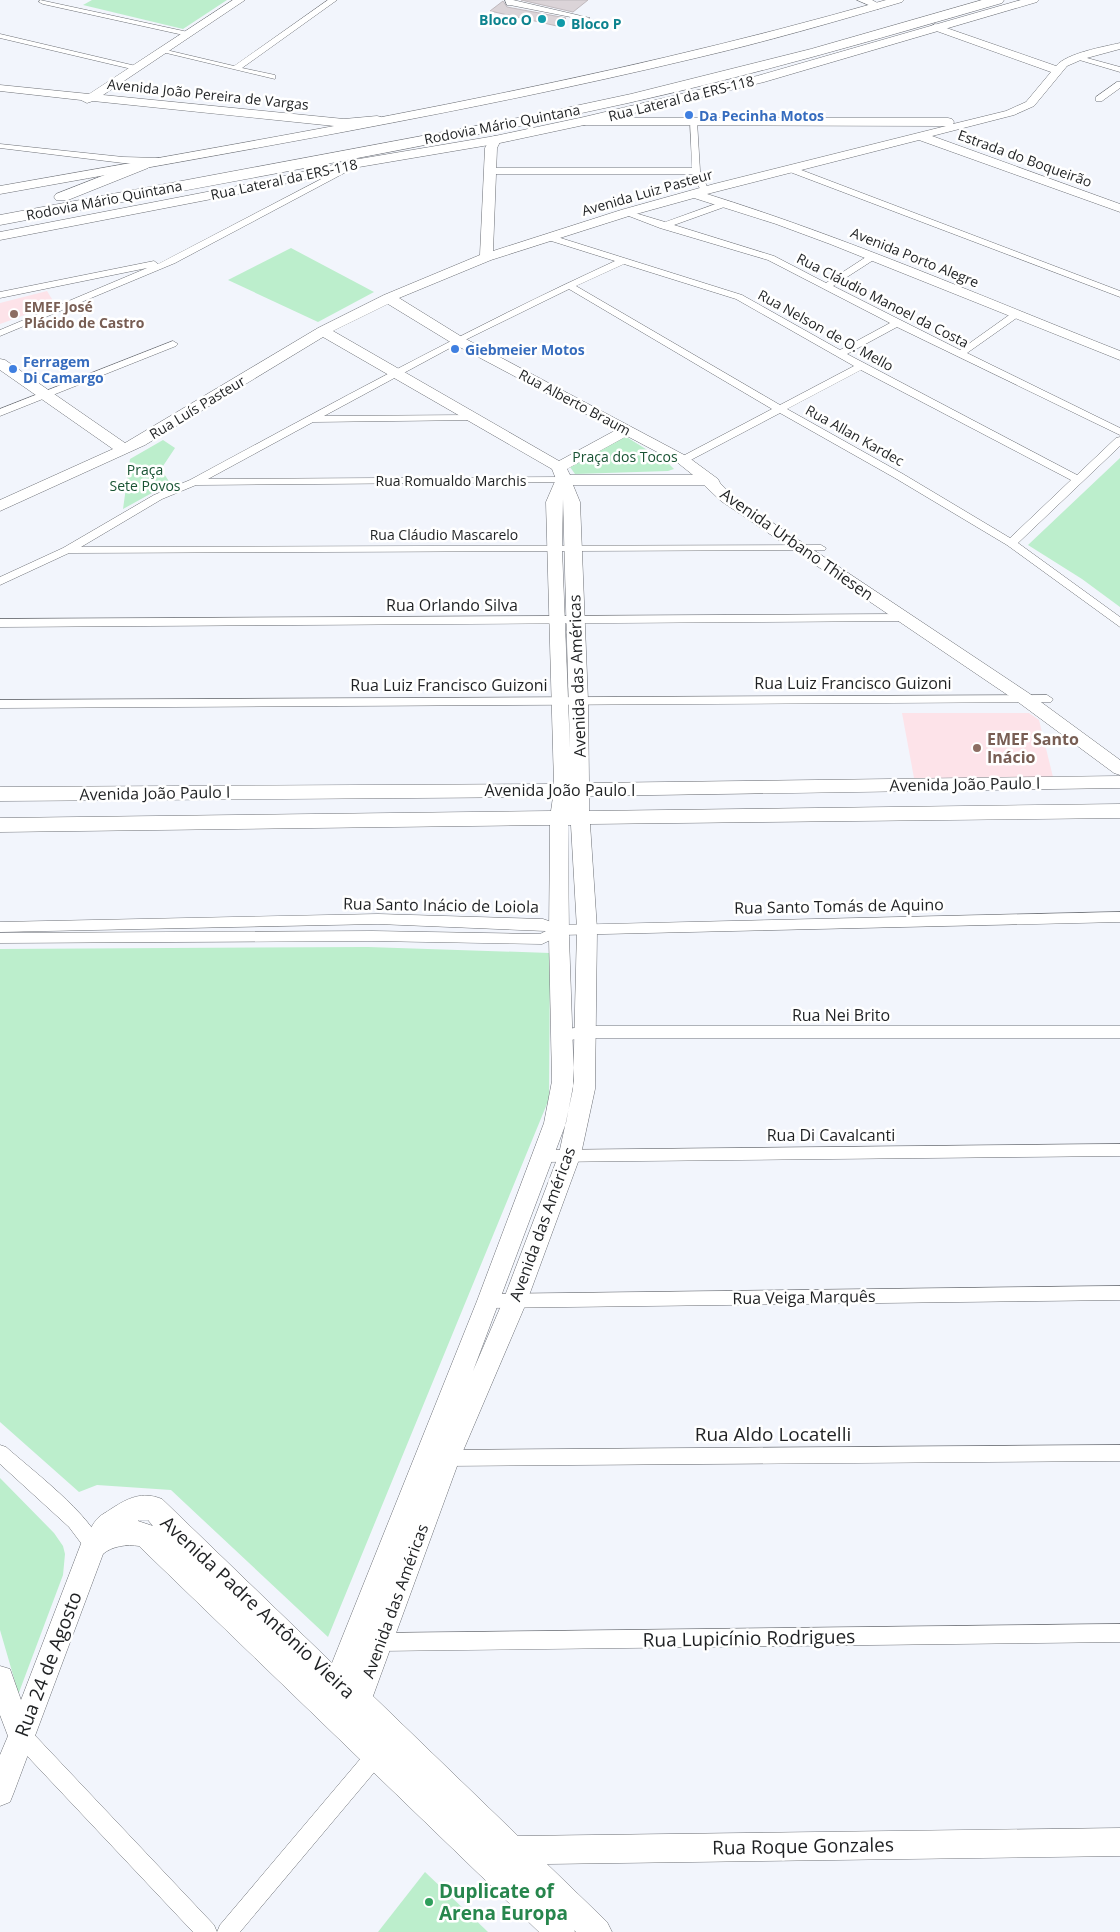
<svg xmlns="http://www.w3.org/2000/svg" width="1120" height="1932" font-family="'Open Sans',sans-serif">
  <style>
    .education { fill: #fde3e9 }
    .green { fill: #bceecc }
    .building { fill: #dbd4d8; stroke: #c0b9bd }
    .lines { fill: none; stroke-linecap: round; stroke-linejoin: round }
    .street-casing { stroke: #6d7076; stroke-width: 1 }
    .secondary-casing { stroke: #6d7076; stroke-width: 1 }
    .primary-casing { stroke: #6d7076; stroke-width: 1 }
    .highway-casing { stroke: #6d7076; stroke-width: 1 }
    .street { fill: #fff; fill-rule: evenodd }
    .secondary { fill: #fff; fill-rule: evenodd }
    .primary { fill: #fff; fill-rule: evenodd }
    .highway { fill: #fff; fill-rule: evenodd }
    .culture-dot { fill: #0f9aa8; stroke: #fff; stroke-width: 2 }
    .shop-dot { fill: #3f7fe0; stroke: #fff; stroke-width: 2 }
    .education-dot { fill: #8d6e63; stroke: #fff; stroke-width: 2 }
    .leisure-dot { fill: #2e9e5b; stroke: #fff; stroke-width: 2 }
    .labels { text-anchor: middle; dominant-baseline: central; stroke-width: 5; stroke-linejoin: round; paint-order: stroke }
    .far-culture-label { font-size: 14px; font-weight: bold; fill: #0d838f; stroke: #fff; text-anchor: end }
    .far-street-label { font-size: 14px; fill: #1f2123; stroke: #fff }
    .far-shop-label { font-size: 14px; font-weight: bold; fill: #366cbe; stroke: #fff; text-anchor: start }
    .far-education-label { font-size: 14px; font-weight: bold; fill: #785e54; stroke: #fff; text-anchor: start }
    .far-park-label { font-size: 14px; fill: #185333; stroke: #fff }
    .street-label { font-size: 16px; fill: #1f2123; stroke: #fff }
    .education-label { font-size: 16px; font-weight: bold; fill: #785e54; stroke: #fff; text-anchor: start }
    .near-street-label { font-size: 19px; fill: #1f2123; stroke: #fff }
    .near-leisure-label { font-size: 19px; font-weight: bold; fill: #27864d; stroke: #fff; text-anchor: start }
  </style>
  <rect width="100%" height="100%" fill="#f2f5fc"/>
  <g class="education">
    <path d="M47 291 55 304 0 324V303Z"/>
    <path d="M902 713H1029L1039 720 1053 777 914 778Z"/>
  </g>
  <g class="green">
    <path d="M92 0H227L183 29 83 5Z"/>
    <path d="M291 248 374 292 318 322 228 280Z"/>
    <path d="M625 436 668 463 674 469 668 471 575 474 570 467Z"/>
    <path d="M163 440 175 448 161 469 170 483 123 509 130 459Z"/>
    <path d="M1120 458V607L1082 579 1028 545Z"/>
    <path d="M368 947 550 953 549 1099 328 1637 171 1490 97 1485 79 1492 0 1422V949Z"/>
    <path d="M0 1478 54 1533 63 1546 65 1554 63 1575 15 1703 16 1685 0 1630Z"/>
    <path d="M425 1872 488 1932H378Z"/>
  </g>
  <g class="building">
    <path d="M521 0H588L573 12Z"/>
    <path d="M503 1 507 7 566 18 557 26 490 11Z"/>
  </g>
  <g class="lines">
    <defs>
      <g id="street">
        <path d="M40 0 188 32 192 34 188 36 43 4 39 2Z"/>
        <path d="M328 0H337L242 68 275 75V79L158 51 162 49 234 66Z"/>
        <path d="M505 0H513L590 18 586 20 510 5H507Z"/>
        <path d="M0 34 136 66 140 68 136 70 0 38Z"/>
        <path d="M1076 55 1120 67V72L1076 59Z"/>
        <path d="M1117 82H1120V88L1102 101H1096V97Z"/>
        <path d="M690 119 697 121 700 171 709 191 708 193H702L693 174H490L486 171 490 168H692Z"/>
        <path d="M0 144 123 157 159 158 163 161 159 164 123 163 0 148Z"/>
        <path d="M356 161 363 163 175 263 0 336V330L147 268 0 298V292L154 261 158 264Z"/>
        <path d="M790 168H796L1120 291V297L790 172Z"/>
        <path d="M724 201 727 202V206L674 225 774 256 826 283 869 255H875V259L833 286 960 350 1012 313H1018V317L967 353 1120 428V435L897 327 847 354 1077 475 1116 438 1120 437V446L1018 543 1120 617V627L1007 545 895 478 780 413 687 462H679L678 460 679 458 772 409 569 289 463 341 324 416 472 415 477 418 476 420 313 422 208 479 563 477 568 480 567 482 196 485 162 499 81 547 821 545 826 548 825 550 69 553 0 585V577L63 548 154 495 190 480C331 404 471 327 615 261L545 239V235H551L742 295 840 350 890 323 768 260 660 228 621 213 625 210 665 222ZM624 264 736 299 854 366 780 405 576 286ZM861 370 1071 480 1010 538 903 474 787 409Z"/>
        <path d="M173 341 178 344 176 346 0 416V409Z"/>
        <path d="M905 614 909 615 911 618 909 621 0 627V619Z"/>
        <path d="M1047 695 1053 699 1051 702 0 708V700Z"/>
        <path d="M1120 912V922L561 935 542 944 372 941 0 943V933L372 931 540 934 546 931 378 924 0 932V922L378 914 543 919 560 925Z"/>
        <path d="M586 1026H1120V1038H586L562 1041 557 1039 555 1035 557 1031Z"/>
        <path d="M1120 1144V1156L543 1162 538 1161 535 1156 538 1151 543 1150Z"/>
        <path d="M1120 1286V1300L489 1308 483 1306 481 1301 483 1296 489 1294Z"/>
        <path d="M0 1445 6 1447C33 1471 89 1513 102 1545L99 1551 93 1554 87 1551 69 1527 0 1464Z"/>
        <path d="M1120 1445V1461L441 1466 435 1464 432 1458 435 1452 441 1450Z"/>
        <path d="M1120 1624V1642L378 1651 372 1648 369 1642 372 1636 378 1633Z"/>
        <path d="M21 1726 28 1728 214 1925 217 1932 220 1925 367 1751 369 1745 376 1743 383 1745 385 1752 382 1763 240 1932H193L14 1742 12 1735 14 1728Z"/>
      </g>
      <g id="secondary">
        <path d="M233 0H245L103 95 344 119 377 116 381 117 383 120 381 123 344 127 93 101 87 103 81 100 0 91V85L89 94Z"/>
        <path d="M857 0H872L883 6 878 9Z"/>
        <path d="M935 24 1056 66C1067 53 1103 47 1120 43V49L1083 59 1067 66 1034 106 1014 115 932 136 1120 204V212L919 140 707 194C848 238 983 297 1120 351V360L830 244 776 224 694 198 629 216 491 260 399 298 462 337 688 457 718 479 720 483 731 495 1030 694 1120 760V775L1114 773 1018 702 721 501 704 485H573L580 502 588 701 589 783 1120 776V788L589 796V811L1120 804V818L590 824 597 929 595 1089 581 1154 527 1301 460 1458 373 1696 518 1836 1120 1828V1856L547 1864 607 1922 612 1932H576L574 1930 575 1932H539L139 1546C127 1544 112 1546 103 1554L14 1792 10 1802 0 1806V1755L8 1736 0 1715V1666L10 1669 21 1700 84 1536C90 1531 93 1523 98 1518 102 1514 107 1512 111 1509 128 1498 142 1491 162 1499L332 1663 477 1301 544 1123 552 1081 549 937 550 825 0 832V818L551 811 553 797 0 801V787L554 784 546 502 556 479 552 469 323 337 145 445 0 511V500L113 449 0 370V359L5 360 125 443 318 328 384 295 480 255 485 148 491 137 495 136 501 140 497 148 493 251 621 210 714 184 946 126 584 125 580 124 578 121 580 118H948L952 119 954 122 953 124 1006 111 1026 102 1051 72 931 29 930 27ZM388 304 452 343 616 430 559 461 333 331ZM627 436 678 463 693 475H570L567 469ZM563 499 570 749 562 549ZM568 825H571L577 929 573 1089 559 1154 503 1301 473 1371 566 1123 574 1081 569 937ZM148 1520 153 1526 138 1521 139 1520Z"/>
      </g>
      <g id="primary">
        <path d="M886 0H904L902 2C834 22 765 42 696 58 466 113 233 152 0 194V186C297 133 595 84 886 0Z"/>
        <path d="M1021 0H1039L1037 2 764 82 584 125 495 144 359 167 253 191 0 240V232L253 183 359 159 495 136 584 117 757 76Z"/>
      </g>
      <g id="highway">
        <path d="M982 0H1004L1002 3C878 39 754 75 628 103 420 149 209 185 0 225V215L528 116 631 94 811 49Z"/>
        <path d="M143 160 148 162 151 165 148 168 68 200H56L54 197 56 194Z"/>
      </g>
    </defs>
    <use href="#street" class="street-casing"/>
    <use href="#secondary" class="secondary-casing"/>
    <use href="#primary" class="primary-casing"/>
    <use href="#highway" class="highway-casing"/>
    <use href="#street" class="street"/>
    <use href="#secondary" class="secondary"/>
    <use href="#primary" class="primary"/>
    <use href="#highway" class="highway"/>
  </g>
  <g class="culture-dot">
    <circle cx="542" cy="19" r="5"/>
    <circle cx="561" cy="23" r="5"/>
  </g>
  <g class="shop-dot">
    <circle cx="689" cy="115" r="5"/>
    <circle cx="455" cy="349" r="5"/>
    <circle cx="13" cy="369" r="5"/>
  </g>
  <g class="education-dot">
    <circle cx="14" cy="314" r="5"/>
    <circle cx="977" cy="748" r="5"/>
  </g>
  <circle class="leisure-dot" cx="429" cy="1902" r="5"/>
  <g class="labels">
    <g class="far-culture-label">
      <text x="532" y="19">Bloco O</text>
      <text x="571" y="23" text-anchor="start">Bloco P</text>
    </g>
    <g class="far-street-label">
      <text transform="translate(208 94) rotate(6)">Avenida João Pereira de Vargas</text>
      <text transform="translate(681 98) rotate(-14)">Rua Lateral da ERS-118</text>
      <text transform="translate(502 124) rotate(-11)">Rodovia Mário Quintana</text>
      <text transform="translate(1025 158) rotate(20)">Estrada do Boqueirão</text>
      <text transform="translate(284 179) rotate(-12)">Rua Lateral da ERS-118</text>
      <text transform="translate(647 192) rotate(-16)">Avenida Luiz Pasteur</text>
      <text transform="translate(104 200) rotate(-11)">Rodovia Mário Quintana</text>
      <text transform="translate(915 257) rotate(22)">Avenida Porto Alegre</text>
      <text transform="translate(883 300) rotate(27)">Rua Cláudio Manoel da Costa</text>
      <text transform="translate(826 330) rotate(29)">Rua Nelson de O. Mello</text>
      <text transform="translate(575 402) rotate(28)">Rua Alberto Braum</text>
      <text transform="translate(197 407) rotate(-31)">Rua Luís Pasteur</text>
      <text transform="translate(855 435) rotate(29)">Rua Allan Kardec</text>
      <text x="451" y="480">Rua Romualdo Marchis</text>
      <text x="444" y="534">Rua Cláudio Mascarelo</text>
    </g>
    <g class="far-shop-label">
      <text x="699" y="115">Da Pecinha Motos</text>
      <text x="465" y="349">Giebmeier Motos</text>
      <text x="23" y="361">Ferragem<tspan x="23" dy="16">Di Camargo</tspan></text>
    </g>
    <g class="far-education-label">
      <text x="24" y="306">EMEF José<tspan x="24" dy="16">Plácido de Castro</tspan></text>
    </g>
    <g class="far-park-label">
      <text x="625" y="456">Praça dos Tocos</text>
      <text x="145" y="469">Praça<tspan x="145" dy="16">Sete Povos</tspan></text>
    </g>
    <g class="street-label">
      <text transform="translate(797 544) rotate(35)">Avenida Urbano Thiesen</text>
      <text x="452" y="605">Rua Orlando Silva</text>
      <text transform="translate(577 676) rotate(-92)">Avenida das Américas</text>
      <text x="853" y="683">Rua Luiz Francisco Guizoni</text>
      <text x="449" y="685">Rua Luiz Francisco Guizoni</text>
      <text transform="translate(965 784) rotate(-1)">Avenida João Paulo I</text>
      <text x="560" y="790">Avenida João Paulo I</text>
      <text transform="translate(155 793) rotate(-1)">Avenida João Paulo I</text>
      <text transform="translate(441 905) rotate(1)">Rua Santo Inácio de Loiola</text>
      <text transform="translate(839 906) rotate(-1)">Rua Santo Tomás de Aquino</text>
      <text x="841" y="1015">Rua Nei Brito</text>
      <text x="831" y="1135">Rua Di Cavalcanti</text>
      <text transform="translate(542 1224) rotate(-70)">Avenida das Américas</text>
      <text transform="translate(804 1297) rotate(-1)">Rua Veiga Marquês</text>
      <text transform="translate(395 1601) rotate(-70)">Avenida das Américas</text>
    </g>
    <g class="education-label">
      <text x="987" y="739">EMEF Santo<tspan x="987" dy="18">Inácio</tspan></text>
    </g>
    <g class="near-street-label">
      <text x="773" y="1434">Rua Aldo Locatelli</text>
      <text transform="translate(258 1607) rotate(43)">Avenida Padre Antônio Vieira</text>
      <text transform="translate(749 1638) rotate(-1)">Rua Lupicínio Rodrigues</text>
      <text transform="translate(48 1664) rotate(-69)">Rua 24 de Agosto</text>
      <text transform="translate(803 1846) rotate(-1)">Rua Roque Gonzales</text>
    </g>
    <g class="near-leisure-label">
      <text x="439" y="1891">Duplicate of<tspan x="439" dy="22">Arena Europa</tspan></text>
    </g>
  </g>
</svg>
